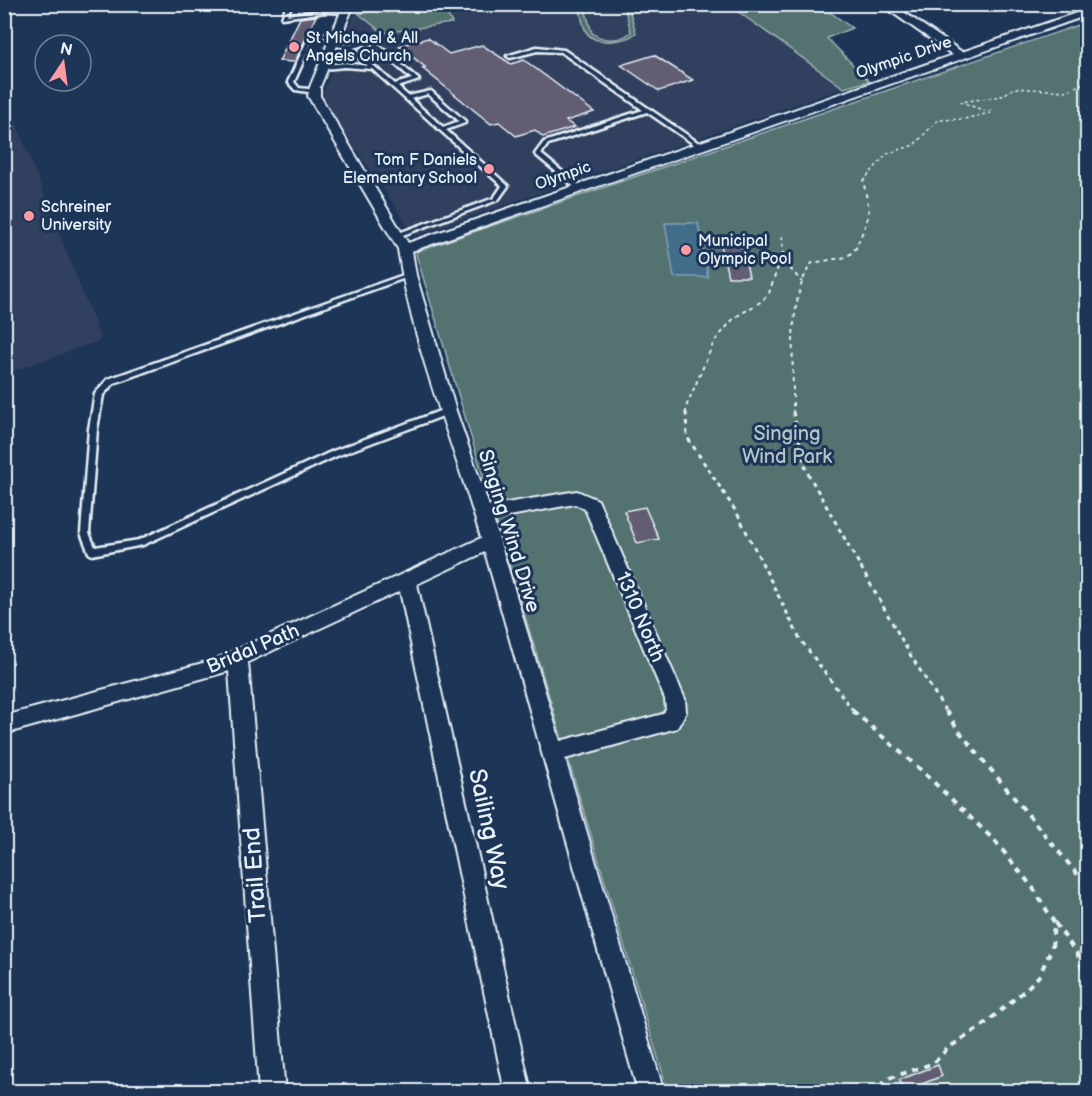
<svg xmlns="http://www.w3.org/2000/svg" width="1092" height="1096" font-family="'Balsamiq Sans',sans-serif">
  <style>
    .built { fill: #32415f }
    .green { fill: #537270; stroke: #9eb2b4; stroke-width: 1.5 }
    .water { fill: #436d8a; stroke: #85a2b6; stroke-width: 1.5 }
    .building { fill: #625d72; stroke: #e8f1f8; stroke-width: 1.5 }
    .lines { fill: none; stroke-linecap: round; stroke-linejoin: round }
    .lane-casing { stroke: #e8f1f8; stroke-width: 5 }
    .street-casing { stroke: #e8f1f8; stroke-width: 4 }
    .path-far3 { stroke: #e8f1f8; stroke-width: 1.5; stroke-dasharray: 3 3; stroke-linecap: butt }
    .path-far2 { stroke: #e8f1f8; stroke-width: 2; stroke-dasharray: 4 4; stroke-linecap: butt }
    .path-far1 { stroke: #e8f1f8; stroke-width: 3; stroke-dasharray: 4.5 4.5; stroke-linecap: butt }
    .path { stroke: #e8f1f8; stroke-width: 4; stroke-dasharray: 6 6; stroke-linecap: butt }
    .lane { fill: #1d3557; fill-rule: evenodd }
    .street { fill: #1d3557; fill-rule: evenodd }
    .poi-dot { fill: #ff9aa2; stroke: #1d3557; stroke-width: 2 }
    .labels { text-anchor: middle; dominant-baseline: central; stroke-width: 6; stroke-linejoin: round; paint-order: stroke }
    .far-poi-label { font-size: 16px; fill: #e8f1f8; stroke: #1d3557; text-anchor: start }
    .far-street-label { font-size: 16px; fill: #e8f1f8; stroke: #1d3557 }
    .park-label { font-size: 20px; fill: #b4c5c8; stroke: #1d3557 }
    .street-label { font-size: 20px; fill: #e8f1f8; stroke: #1d3557 }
    .near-street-label { font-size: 24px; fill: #e8f1f8; stroke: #1d3557 }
  </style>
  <rect width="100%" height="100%" fill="#1d3557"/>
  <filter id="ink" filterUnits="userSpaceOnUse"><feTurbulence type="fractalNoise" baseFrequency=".0167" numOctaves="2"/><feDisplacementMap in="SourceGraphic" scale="12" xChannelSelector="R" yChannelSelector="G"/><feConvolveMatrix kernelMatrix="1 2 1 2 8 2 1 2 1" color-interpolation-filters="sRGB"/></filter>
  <g filter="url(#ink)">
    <g class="built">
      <path d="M368 4 729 5 844 88 415 236 324 102 323 92 357 7Z"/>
      <path d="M4 92 101 340 5 374H4Z"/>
    </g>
    <g class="green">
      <path d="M414 5H442L452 23 383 33 359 14 383 9 387 13Z"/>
      <path d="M579 5H584L592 33C603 41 620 42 631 32L624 5H628L636 33C625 42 596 46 587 33 582 26 581 13 579 5Z"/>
      <path d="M729 5H820L852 28 827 38 869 81 844 88Z"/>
      <path d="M1087 22V1091H668L416 254 418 251Z"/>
    </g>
    <path class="water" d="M665 223H698L708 277H674Z"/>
    <g class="building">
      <path d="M316 16 295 62 279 61 300 18Z"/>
      <path d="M428 38 449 54 482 45 511 64 524 60 594 112 566 121 575 127 543 137 535 130 516 136 499 122 491 124 422 68 425 67 399 46Z"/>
      <path d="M654 55 693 80 659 91 621 65Z"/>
      <path d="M737 238 741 240 749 277H728L720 240Z"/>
      <path d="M645 507 659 539 637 543 624 511Z"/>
      <path d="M938 1065 942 1076 905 1091 899 1080Z"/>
    </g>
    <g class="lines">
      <defs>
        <g id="lane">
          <path d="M287 4H292L287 15 326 10 346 11 348 12 346 13 326 12 282 18Z"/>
          <path d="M310 34 337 33 340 35 337 37H314L294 82 299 88 317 90 318 91 315 93 295 90 288 82Z"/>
          <path d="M372 39 419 80 398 87 408 96 431 91 465 121V123L446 130 507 185 508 186 498 200 400 236H396V234L494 198 502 186 372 69 345 67 324 69 321 67 324 65 345 63 368 66 347 48 330 45 333 43 349 45ZM371 43 412 79 395 84 353 48ZM428 94 459 121 443 127 411 99Z"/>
          <path d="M537 47 564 50 703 146 698 147 647 112 548 144 541 154 582 188 577 189 536 155 535 154 544 142 643 110 561 52 537 51 510 58 507 56Z"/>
          <path d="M409 273 411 274V276L114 383 103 395 97 429 89 533 95 547 139 540 333 451 445 409H451L452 411 451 413 339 455 143 545 92 555 89 553 81 533 89 429 95 394 108 379Z"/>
        </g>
        <path id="street" d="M344 4H354L320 87V96L408 243 953 55 880 4H892L962 52 1088 9V15L412 251 416 275 456 411 489 506 577 491 598 500 685 699 686 712 677 728 565 759 664 1092H638L485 552 417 584 531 1092H505L400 591 248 662 285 1092H259L229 671 4 734V716L214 660 481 538C454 444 412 346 398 249L308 96 310 87ZM575 504 585 509 665 699 666 710 663 714 560 741 493 519Z"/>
      </defs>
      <use href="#lane" class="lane-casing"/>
      <use href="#street" class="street-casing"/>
      <path class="path-far3" d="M863 181 887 154 914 145 938 120 964 119 990 113 992 110 985 111 961 102 1002 96 1014 88 1067 91 1088 81"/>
      <g class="path-far2">
        <path d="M783 254 788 266 802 282"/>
        <path d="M686 414V407L714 342 734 318 762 301 769 293 783 252 782 236"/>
        <path d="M793 414C794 371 786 299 812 263L847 257 856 248 867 221 869 209 863 180"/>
      </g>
      <g class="path-far1">
        <path d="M686 412 687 437 737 513 800 639 855 713"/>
        <path d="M793 412 806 470 911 656 947 713"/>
      </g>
      <g class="path">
        <path d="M853 711 921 770 995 841 1033 888 1054 922 1052 948 1039 976 1024 991 981 1027 948 1048 934 1063 890 1078 872 1092"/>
        <path d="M946 711 958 730 1088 887"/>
        <path d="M1055 923 1078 955 1088 988"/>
      </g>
      <use href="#lane" class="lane"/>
      <use href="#street" class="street"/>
    </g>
  </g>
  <g class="poi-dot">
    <circle cx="294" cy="47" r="6"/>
    <circle cx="489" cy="169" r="6"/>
    <circle cx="29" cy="216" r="6"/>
    <circle cx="686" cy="250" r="6"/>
  </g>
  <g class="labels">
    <g class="far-poi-label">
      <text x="306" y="38">St Michael &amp; All<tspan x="306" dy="18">Angels Church</tspan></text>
      <text x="477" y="160" text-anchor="end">Tom F Daniels<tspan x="477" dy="18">Elementary School</tspan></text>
      <text x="41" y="207">Schreiner<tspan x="41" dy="18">University</tspan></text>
      <text x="698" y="241">Municipal<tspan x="698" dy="18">Olympic Pool</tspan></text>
    </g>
    <g class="far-street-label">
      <text transform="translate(904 58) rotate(-19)">Olympic Drive</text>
      <text transform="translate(563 176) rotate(-19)">Olympic</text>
    </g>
    <g class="park-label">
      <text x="787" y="434">Singing<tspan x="787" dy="23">Wind Park</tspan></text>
    </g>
    <g class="street-label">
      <text transform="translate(509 531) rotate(73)">Singing Wind Drive</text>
      <text transform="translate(640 617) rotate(67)">1310 North</text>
      <text transform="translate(253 649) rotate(-23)">Bridal Path</text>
    </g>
    <g class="near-street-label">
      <text transform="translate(489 829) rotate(78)">Sailing Way</text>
      <text transform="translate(255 875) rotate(-94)">Trail End</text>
    </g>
  </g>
  <rect width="1092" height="1096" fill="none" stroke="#1d3557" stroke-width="24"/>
  <rect x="12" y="12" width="1068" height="1072" fill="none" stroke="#e8f1f8" stroke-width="2" filter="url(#ink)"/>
  <g transform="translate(63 63) rotate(13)"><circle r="28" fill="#1d3557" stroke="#6e8097" stroke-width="1.5"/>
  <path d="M0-4.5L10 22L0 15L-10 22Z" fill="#ff9aa2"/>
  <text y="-9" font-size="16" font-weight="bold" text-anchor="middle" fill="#e8f1f8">N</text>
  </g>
</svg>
